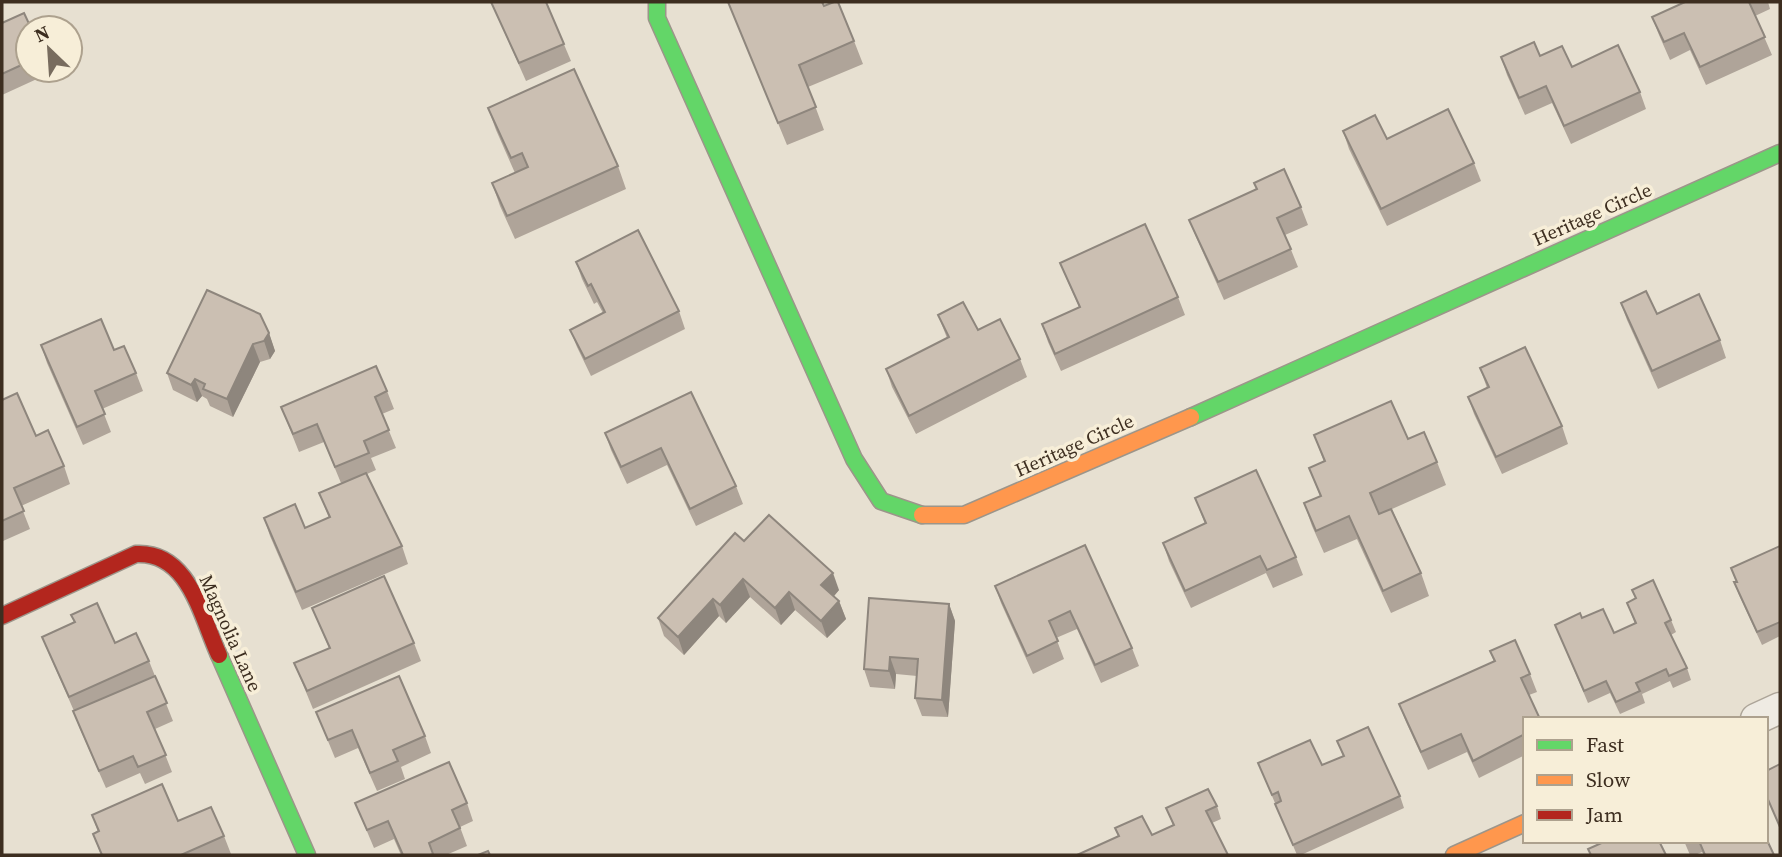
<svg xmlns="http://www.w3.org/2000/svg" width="1782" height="857" font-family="'Source Serif 4',serif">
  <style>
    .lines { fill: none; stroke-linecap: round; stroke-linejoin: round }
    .street-casing { stroke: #ada599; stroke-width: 33 }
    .fast-casing { stroke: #9c958a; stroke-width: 19 }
    .slow-casing { stroke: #9c958a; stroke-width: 19 }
    .jam-casing { stroke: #9c958a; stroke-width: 19 }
    .street { stroke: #efebe3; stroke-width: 30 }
    .fast { stroke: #63d668; stroke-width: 16 }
    .slow { stroke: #ff974d; stroke-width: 16 }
    .jam { stroke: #b3261e; stroke-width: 16 }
    .wall { fill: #afa499 }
    .shaded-wall { fill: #8e867d }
    .building { fill: #cbbfb2; stroke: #8e867d; stroke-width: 2 }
    .labels { text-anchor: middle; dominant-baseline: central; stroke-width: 7; stroke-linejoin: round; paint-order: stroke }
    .street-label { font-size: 19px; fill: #3d2e20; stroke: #f7eed8 }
  </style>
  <rect width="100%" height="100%" fill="#e7e0d1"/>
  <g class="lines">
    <defs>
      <path id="street" d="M1756 719 1780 708"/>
      <g id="fast">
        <path d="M657 2V18L854 459 881 501 922 515"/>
        <path d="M1191 417 1780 153"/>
        <path d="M219 655 307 855"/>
      </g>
      <g id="slow">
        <path d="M922 515H964L1191 417"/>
        <path d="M1454 855 1525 823"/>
      </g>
      <path id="jam" d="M2 616 136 554C189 551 201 616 219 655"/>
    </defs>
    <use href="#street" class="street-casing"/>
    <use href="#fast" class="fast-casing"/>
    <use href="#slow" class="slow-casing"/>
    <use href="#jam" class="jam-casing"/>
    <use href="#street" class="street"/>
    <use href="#fast" class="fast"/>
    <use href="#slow" class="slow"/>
    <use href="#jam" class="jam"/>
  </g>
  <g class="wall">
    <path d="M491 2H546L571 61 526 81Z"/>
    <path d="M728 2 824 6 854 41 863 64 808 87 824 130 787 145Z"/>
    <path d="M1685 2H1768L1770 9 1755 16 1772 55 1706 85 1690 50 1670 60 1659 35 1652 17Z"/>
    <path d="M2 23 28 28V70H49L50 73 2 95Z"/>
    <path d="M1540 56 1640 92 1646 109 1571 144 1552 103 1525 115 1507 75 1501 57Z"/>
    <path d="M488 108 618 166 626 189 515 239 500 206 492 183 515 173 496 130Z"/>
    <path d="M1343 131 1387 139 1474 163 1481 181 1387 226 1349 149Z"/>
    <path d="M1254 183 1301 207 1308 225 1285 235 1298 267 1224 300 1196 237 1189 220 1257 189Z"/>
    <path d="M576 262 679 311 685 329 591 376 577 347 570 330 603 313 597 302 594 304 582 279Z"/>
    <path d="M1060 263 1178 297 1185 315 1061 371 1048 342 1042 324 1079 307 1067 280Z"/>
    <path d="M1621 303 1657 314 1720 340 1726 358 1658 389 1627 320Z"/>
    <path d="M938 315 978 330 1020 359 1027 377 916 434 892 387 886 369 947 338Z"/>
    <path d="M269 333 275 351 270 359 260 362 233 417 210 406 207 399 202 396 197 402 173 390 167 373Z"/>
    <path d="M41 345 114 350 136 373 143 391 102 409 111 432 83 445 47 363Z"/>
    <path d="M1480 368 1562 426 1568 444 1502 474 1474 414 1468 397 1487 388Z"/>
    <path d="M387 391 394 409 382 414 396 448 371 458 376 470 367 474 402 546 408 564 302 610 270 536 264 518 305 528 329 518 319 493 341 483 324 442 299 452 281 407Z"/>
    <path d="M691 392 736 486 743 504 696 526 667 465 627 484 611 450 605 433Z"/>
    <path d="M2 400 64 466 70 484 21 506 30 529 3 541 2 539Z"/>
    <path d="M1314 435 1408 439 1437 462 1446 485 1392 509 1421 573 1429 596 1391 613 1357 539 1324 553 1312 526 1304 503 1320 496 1309 468 1324 462Z"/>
    <path d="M1195 498 1296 557 1303 575 1273 588 1266 573 1191 608 1169 561 1163 543 1205 524Z"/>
    <path d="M744 541 839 590 834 596 839 601 846 619 827 638 795 610 781 625 750 597 726 623 719 616 684 655 664 636 658 618Z"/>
    <path d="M1085 545 1132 648 1139 666 1101 683 1077 629 1056 638 1064 659 1033 674 1001 603 995 586Z"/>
    <path d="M1780 546V636L1762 645 1739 595 1734 582H1736L1731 568Z"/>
    <path d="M1632 590 1671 620 1676 632 1671 635 1687 668 1691 680 1673 688 1670 681 1642 694 1645 703 1620 714 1610 693 1588 703 1555 625 1614 633 1635 624 1627 603 1635 598Z"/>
    <path d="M949 604 955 621 948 717 922 716 915 698 917 676 896 674 895 689 870 687 864 669Z"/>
    <path d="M312 608 414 643 421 661 313 709 294 663 329 648Z"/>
    <path d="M71 615 115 643 149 661 173 721 155 729 172 772 145 784 140 773 106 788 80 729 73 711H74L49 654 42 637 74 622Z"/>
    <path d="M1490 651 1530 674 1537 692 1529 695 1525 719V755L1479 778 1467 752 1428 770 1406 722 1399 704 1494 662Z"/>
    <path d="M316 712 425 736 431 753 401 767 405 779 377 791 358 748 335 758Z"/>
    <path d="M1337 741 1400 796 1404 808 1301 855H1297L1258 763 1322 765 1343 756Z"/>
    <path d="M355 803H467L473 821 460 827 467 846 446 855H401L394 839 374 848Z"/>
    <path d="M1217 806 1221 819 1212 823 1228 855 1118 836 1115 828 1152 835 1173 825 1166 808Z"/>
    <path d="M92 815 178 821 224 836 231 854 228 855H101L93 834 98 832Z"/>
    <path d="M1684 841H1766L1774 855H1704L1702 852 1695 855H1690Z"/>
  </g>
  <g class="shaded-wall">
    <path d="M269 333 275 351 270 359 264 341Z"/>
    <path d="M253 344 260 362 233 417 227 399Z"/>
    <path d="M195 379 202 396 197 402 191 385Z"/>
    <path d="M833 573 839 590 828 603 821 585Z"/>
    <path d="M743 579 750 597 726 623 720 605Z"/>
    <path d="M789 592 795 610 781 625 775 608Z"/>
    <path d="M713 599 719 616 684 655 678 637Z"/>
    <path d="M839 601 846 619 827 638 821 621Z"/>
    <path d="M949 604 955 621 948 717 942 700Z"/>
    <path d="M890 657 896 674 895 689 889 671Z"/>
  </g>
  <g class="building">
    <path d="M491 2H546L564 44 519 63Z"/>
    <path d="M728 2H822L824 6 834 2H838L854 41 799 65 816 107 778 123Z"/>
    <path d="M1685 2H1749L1765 37 1700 67 1684 33 1664 42 1652 17Z"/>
    <path d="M24 13 31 28H28V62L2 74V23Z"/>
    <path d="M1534 42 1540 56 1562 46 1572 67 1618 45 1640 92 1564 126 1546 86 1519 98 1501 57Z"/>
    <path d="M574 69 618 166 507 216 492 183 528 167 522 153 511 158 488 108Z"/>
    <path d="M1448 109 1474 163 1381 209 1343 131 1375 115 1387 139Z"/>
    <path d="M1284 169 1301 207 1277 218 1291 249 1218 282 1189 220 1257 189 1254 183Z"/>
    <path d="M1145 224 1178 297 1055 354 1042 324 1080 307 1060 263Z"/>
    <path d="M638 230 679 311 585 359 570 330 605 312 591 284 588 286 576 262Z"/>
    <path d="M207 290 260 314 269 333 264 341 253 344 227 399 203 389 205 384 195 379 191 385 167 373Z"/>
    <path d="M1646 291 1657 314 1699 294 1720 340 1652 371 1621 303Z"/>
    <path d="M963 302 978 330 1000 319 1020 359 909 416 886 369 949 337 938 315Z"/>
    <path d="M101 319 114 350 124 346 136 373 95 391 105 414 77 427 41 345Z"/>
    <path d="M1525 347 1562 426 1496 457 1468 397 1489 387 1480 368Z"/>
    <path d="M376 366 387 391 375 397 389 430 364 441 369 453 335 467 317 424 293 434 281 407Z"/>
    <path d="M691 392 736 486 690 509 661 448 621 467 605 433Z"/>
    <path d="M17 393 36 436 48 430 64 466 14 488 24 511 2 521V400Z"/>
    <path d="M1391 401 1408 439 1424 432 1437 462 1370 493 1379 514 1391 509 1421 573 1383 591 1349 516 1316 531 1304 503 1321 496 1309 468 1325 461 1314 435Z"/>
    <path d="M1256 470 1296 557 1267 570 1260 556 1185 591 1163 543 1206 523 1195 498Z"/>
    <path d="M366 473 402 546 296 592 264 518 295 504 305 528 330 517 319 493Z"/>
    <path d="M769 515 833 573 821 585 839 601 821 621 789 592 775 608 743 579 720 605 713 599 678 637 658 618 735 533 744 541Z"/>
    <path d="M1085 545 1132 648 1095 665 1070 611 1049 621 1058 641 1027 656 995 586Z"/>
    <path d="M1780 546V623V622L1757 632 1734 582H1737L1731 568Z"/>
    <path d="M384 576 414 643 307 691 294 663 330 648 312 608Z"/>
    <path d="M1653 580 1671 620 1665 623 1687 668 1669 676 1666 669 1636 683 1640 691 1616 702 1606 681 1584 691 1555 625 1580 613 1582 618 1603 609 1614 633 1636 623 1627 603 1636 598 1632 590Z"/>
    <path d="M869 598 949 604 942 700 915 698 918 659 890 657 889 671 864 669Z"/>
    <path d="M97 603 115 643 136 633 149 661 69 697 42 637 75 622 71 615Z"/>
    <path d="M1515 640 1530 674 1521 678 1540 719H1525V734L1473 761 1461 734 1421 752 1399 704 1495 661 1490 651Z"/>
    <path d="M155 676 167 703 147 712 166 755 138 767 133 756 99 771 73 711Z"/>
    <path d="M399 676 425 736 393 750 398 761 370 773 352 730 328 740 316 712Z"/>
    <path d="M1368 727 1400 796 1293 845 1275 804 1281 801 1278 792 1272 795 1258 763 1310 740 1322 765 1344 756 1337 741Z"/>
    <path d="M449 762 467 803 452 810 460 828 429 843 433 854 430 855H403L388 821 367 830 355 803Z"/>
    <path d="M1780 764V827L1766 795V771Z"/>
    <path d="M162 784 178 821 211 807 224 836 181 855H102L93 834 99 831 92 815Z"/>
    <path d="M1208 789 1217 806 1206 811 1228 855H1077L1119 836 1115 828 1142 816 1152 835 1174 825 1166 808Z"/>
    <path d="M1766 838 1774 855H1705L1699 841H1766Z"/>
    <path d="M1606 841H1659L1666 855H1591L1588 849Z"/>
    <path d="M488 851 490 855H478Z"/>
  </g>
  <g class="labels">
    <g class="street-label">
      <text transform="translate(1592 214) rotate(-24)">Heritage Circle</text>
      <text transform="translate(1074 445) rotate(-24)">Heritage Circle</text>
      <text transform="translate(231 633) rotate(66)">Magnolia Lane</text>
    </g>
  </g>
  <rect width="1782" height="857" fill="none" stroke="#3d2e20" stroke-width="7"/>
  <rect x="1523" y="717" width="245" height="126" fill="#f7eed8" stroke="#ada18e" stroke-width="2"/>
  <rect x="1537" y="740" width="35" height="10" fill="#63d668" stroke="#ada18e" stroke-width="2"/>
  <text x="1586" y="752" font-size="21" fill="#3d2e20">Fast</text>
  <rect x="1537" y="775" width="35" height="10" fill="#ff974d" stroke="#ada18e" stroke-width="2"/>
  <text x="1586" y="787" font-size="21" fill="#3d2e20">Slow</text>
  <rect x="1537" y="810" width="35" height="10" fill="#b3261e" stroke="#ada18e" stroke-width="2"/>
  <text x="1586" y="822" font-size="21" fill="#3d2e20">Jam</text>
  <g transform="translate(49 49) rotate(335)"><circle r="33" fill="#f7eed8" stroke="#ada18e" stroke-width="2"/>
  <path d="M0-5L12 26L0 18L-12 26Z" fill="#786c5e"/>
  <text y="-10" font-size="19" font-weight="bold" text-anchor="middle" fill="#3d2e20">N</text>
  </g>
</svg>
